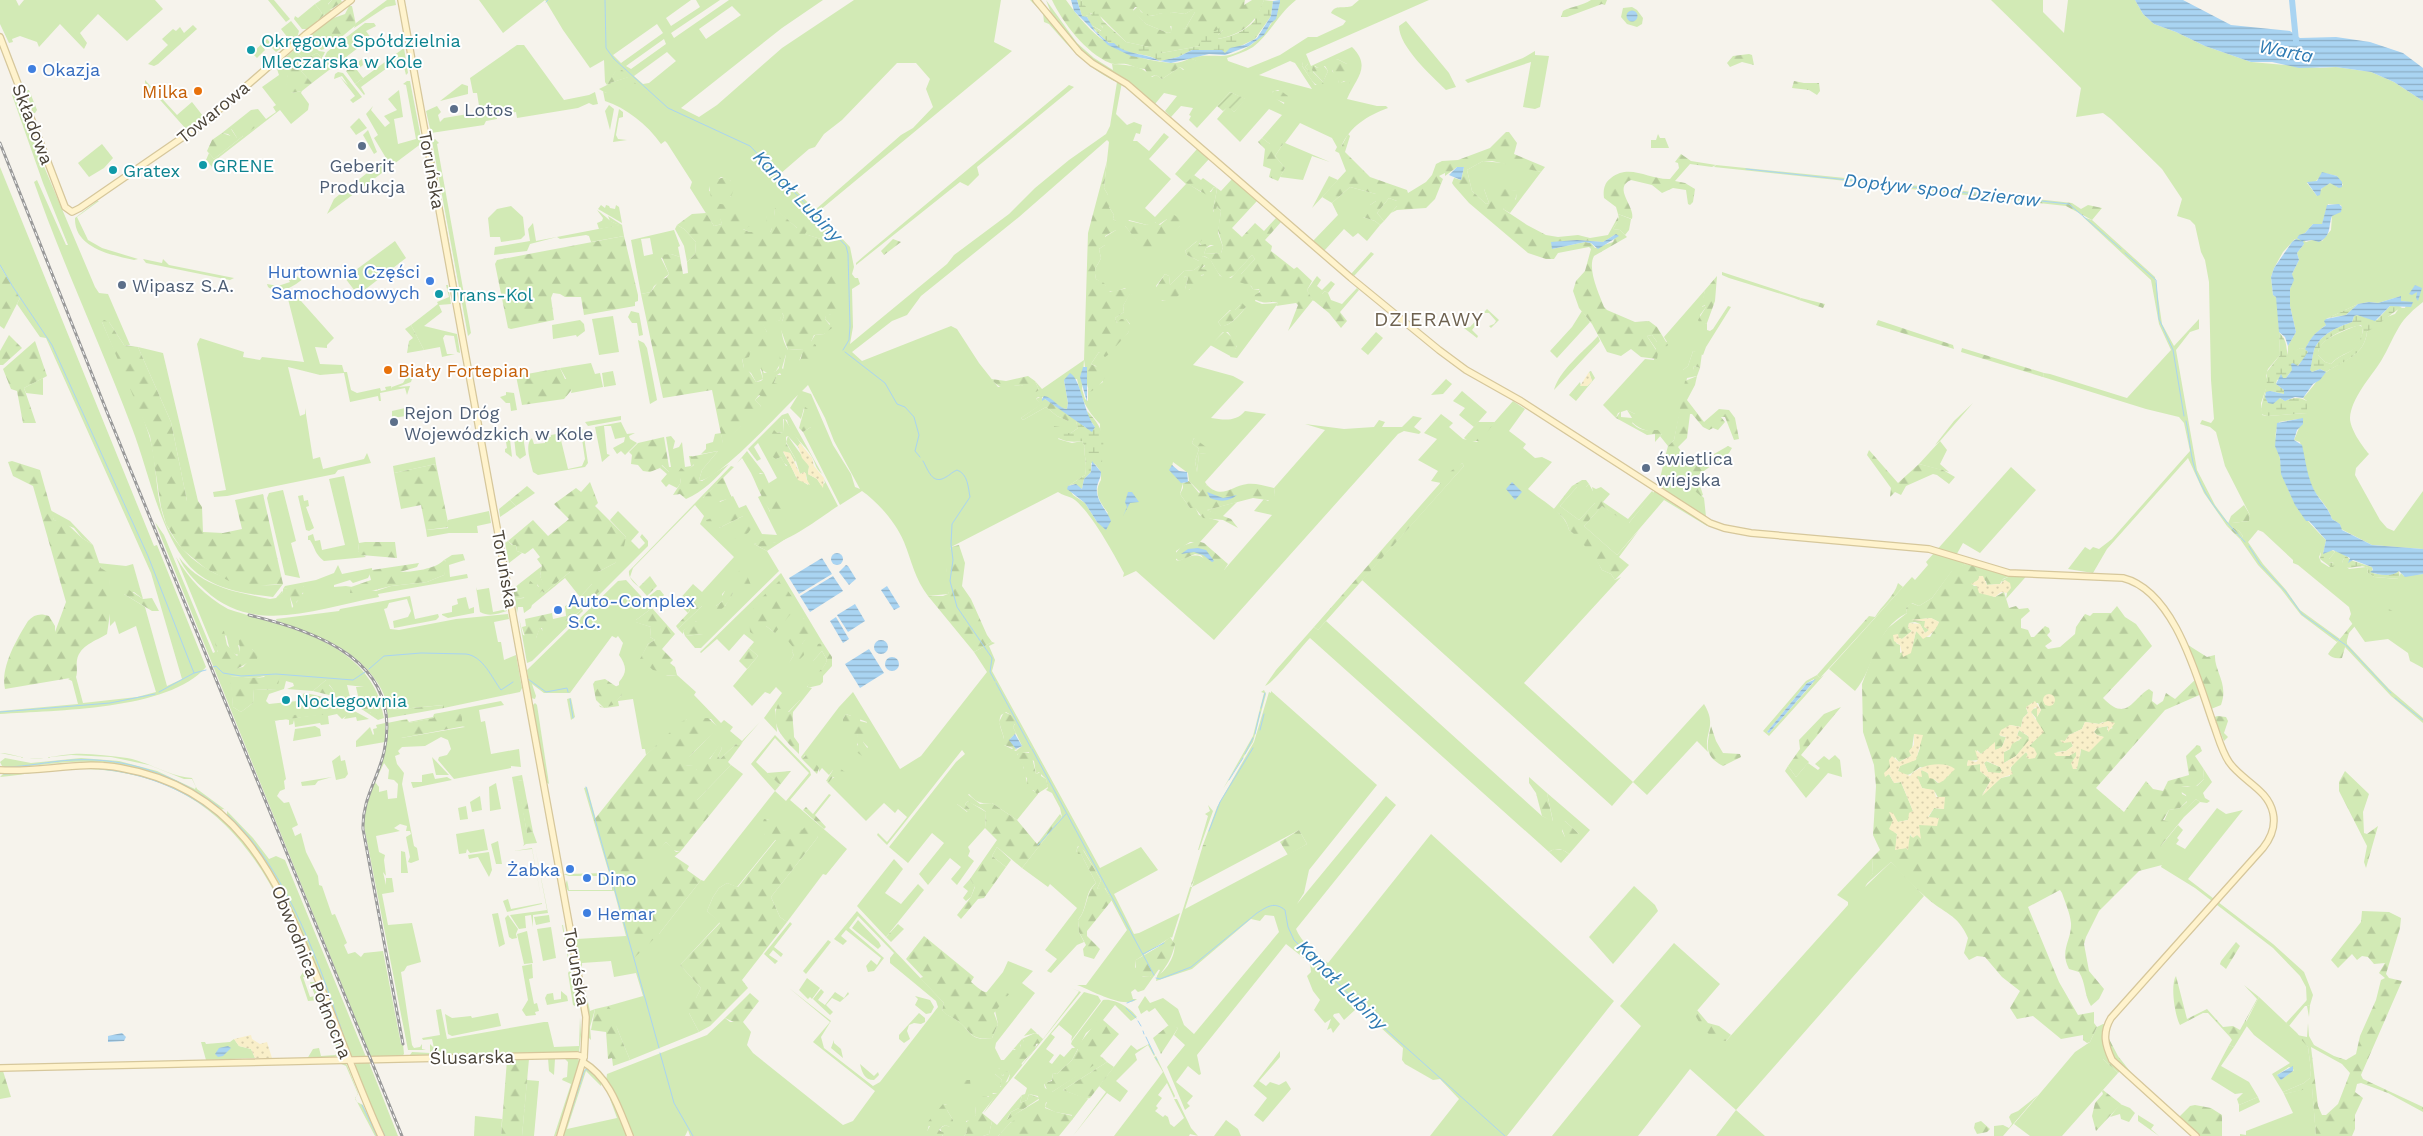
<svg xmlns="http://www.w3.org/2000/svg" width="2423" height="1136" font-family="'Work Sans',sans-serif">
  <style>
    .green { fill: #d2eab5; fill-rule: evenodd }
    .forest { fill: url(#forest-firs); fill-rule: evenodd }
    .wetland { fill: url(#wetland-marsh); fill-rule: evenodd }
    .sand { fill: url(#sand-dots); fill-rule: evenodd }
    .garden { fill: url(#garden-furrows) }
    .water { fill: url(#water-rules) }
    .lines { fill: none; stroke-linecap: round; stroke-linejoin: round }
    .stream { stroke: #a9d4f2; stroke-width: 1 }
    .river { stroke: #a9d4f2; stroke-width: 6 }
    .secondary-casing { stroke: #d6c79b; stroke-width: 8 }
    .secondary { stroke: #fff3cd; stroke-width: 5.5 }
    .rail-casing { stroke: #9a9a9a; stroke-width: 3 }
    .rail { stroke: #fff; stroke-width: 1; stroke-dasharray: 4; stroke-linecap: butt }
    .culture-dot { fill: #0f9aa8; stroke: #fff; stroke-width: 2 }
    .shop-dot { fill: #3f7fe0; stroke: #fff; stroke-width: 2 }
    .food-dot { fill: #e8710a; stroke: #fff; stroke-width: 2 }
    .service-dot { fill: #5c6f8a; stroke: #fff; stroke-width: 2 }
    .labels { text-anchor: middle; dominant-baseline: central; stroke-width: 4; stroke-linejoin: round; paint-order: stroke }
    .culture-label { font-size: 18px; fill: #0d838f; stroke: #fff; text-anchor: start }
    .shop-label { font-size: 18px; fill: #366cbe; stroke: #fff; text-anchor: start }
    .food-label { font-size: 18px; fill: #c56008; stroke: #fff; text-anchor: end }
    .service-label { font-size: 18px; fill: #4e5e75; stroke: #fff; text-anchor: start }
    .street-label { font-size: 18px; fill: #4b4439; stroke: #fff }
    .water-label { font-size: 19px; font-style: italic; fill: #2e7ab2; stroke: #fff }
    .quarter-label { font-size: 20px; letter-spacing: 1px; fill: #6e6250; stroke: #fff }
  </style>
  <defs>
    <pattern id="forest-firs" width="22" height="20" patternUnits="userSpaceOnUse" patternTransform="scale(1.25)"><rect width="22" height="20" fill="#d2eab5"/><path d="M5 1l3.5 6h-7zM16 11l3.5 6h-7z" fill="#b6ca9c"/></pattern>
    <pattern id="wetland-marsh" width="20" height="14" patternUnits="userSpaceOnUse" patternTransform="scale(1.25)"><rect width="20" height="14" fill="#d2eab5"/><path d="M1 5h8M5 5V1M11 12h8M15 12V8" fill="none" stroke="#b6ca9c"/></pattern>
    <pattern id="sand-dots" width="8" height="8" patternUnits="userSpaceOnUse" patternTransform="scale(1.25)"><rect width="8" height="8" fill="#f9efc9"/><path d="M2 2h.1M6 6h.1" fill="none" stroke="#d7cead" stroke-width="1.8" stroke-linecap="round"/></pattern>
    <pattern id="garden-furrows" width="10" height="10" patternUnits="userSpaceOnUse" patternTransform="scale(1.25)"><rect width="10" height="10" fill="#d2eab5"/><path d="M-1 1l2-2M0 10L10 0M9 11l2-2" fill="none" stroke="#b6ca9c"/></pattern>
    <pattern id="water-rules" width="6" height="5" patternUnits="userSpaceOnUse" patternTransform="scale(1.25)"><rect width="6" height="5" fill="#a9d4f2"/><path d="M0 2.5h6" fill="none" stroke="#8caec5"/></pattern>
  </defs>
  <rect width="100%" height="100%" fill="#f6f3ec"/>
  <g class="green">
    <path d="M0 0H16L19 6 24 0H155L163 9 127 41 98 14 80 33 87 43 84 49 60 24 39 47 37 42 20 36 12 39 13 42 9 43 0 24Z"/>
    <path d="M268 0H274L290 19 286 22Z"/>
    <path d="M321 0H332L328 4 330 10H332L322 18 325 14 318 2Z"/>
    <path d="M387 0H395L396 5 386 7 354 28 356 23Z"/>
    <path d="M479 0H691L666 18 671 26 700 7 696 0H720L671 33 674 38 729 0H823L782 28 681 108 699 117 717 105 782 48 854 0H1001L994 42 1012 51 819 211V214L850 247 854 267 852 274 855 278H858L860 284 852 289 853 327 850 344 947 264 954 255 1009 214 1035 188 1069 160 1106 134 1110 126 1117 82H1122L1116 114 1127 125 1134 122 1142 125 1140 134 1136 133 1133 141H1137L1149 151 1164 133 1169 137 1149 159 1171 179 1145 208 1155 217 1186 184 1175 174 1197 149 1209 159 1187 183 1201 192H1211L1214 187 1217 189 1213 210V212L1217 206 1221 211 1218 233 1223 247 1221 253 1204 254 1206 248 1214 245H1201L1198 240 1185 251 1187 255 1199 261V266L1194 270 1184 271 1170 285 1169 276 1165 274 1156 286 1162 301C1183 298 1178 289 1185 276L1188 278 1185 289 1189 290 1199 276 1204 275V270L1200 269 1205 266 1200 260 1203 256 1210 259 1220 276 1231 278 1252 255 1255 259 1241 274 1253 289 1260 290 1255 301 1262 304 1278 303 1237 358 1230 357 1237 346 1228 332H1223L1193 365 1233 376 1244 382 1211 418C1224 420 1236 422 1245 411L1266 414 1205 482 1207 485 1201 493 1189 481 1188 473 1173 462 1171 471 1183 483 1180 494 1190 508 1195 507 1199 515 1219 521 1200 542H1190L1176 551V560L1179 561C1204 548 1201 561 1224 570L1272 515 1254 511 1264 499 1268 501 1275 495 1274 488 1325 430 1305 424 1344 429 1374 427 1379 420 1385 422 1382 427H1402L1413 416 1422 418 1414 427 1421 432 1419 434 1404 431 1398 434 1214 640 1136 571 1123 577 1124 573C1115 556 1089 508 1072 498 1068 496 1062 495 1058 492L951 547 946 573 951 587 948 594 928 596C915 579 912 562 904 542 896 523 879 503 862 491L840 505 803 432 811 427 804 408 801 419 790 408 798 395C782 410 715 484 699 480L702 470 718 451 701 454 706 449V444L713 442 715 434 721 433 723 443 761 406 755 400 774 383 777 375H782L786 354 776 371 769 374 760 369 763 379 756 382 751 373 744 368 742 358 751 351H756L767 332 761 322H774L780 320 781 312 784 316C779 327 782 340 788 350L804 349 799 361 815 335 824 334 830 324 825 319 826 315 831 314 821 239 804 234 775 209 774 216H766L772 229 770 232H749L720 217 722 224 714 226 690 188 692 182 667 143 665 141 661 144C647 124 626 108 605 101L603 91 606 93 610 83 628 77 616 71 607 85 605 82 604 60 590 68 563 30 545 0 503 33ZM732 6 741 15 706 39 699 29ZM657 24 663 33 621 63 613 55ZM664 39 666 44 631 69 626 66ZM667 52 676 61 649 83 643 84 634 76ZM897 63H916L930 79 926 89 933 107 913 128 901 135 815 210 780 174 809 149 815 147 824 134 842 120ZM1107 140 1109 142 1104 188 1108 195 1111 196 1109 207 1114 215 1113 219 1116 221V230L1105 237V245L1099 249 1101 258C1097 268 1093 266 1096 279L1105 285 1108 291 1114 292 1125 288 1133 295 1130 293 1123 306 1124 312 1115 318 1117 323 1126 319 1130 324 1128 333 1103 354 1099 352 1091 364 1096 366 1103 382 1090 391 1088 388V401L1085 399 1082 389 1084 360 1042 389 1035 381 1039 390 1021 385 998 387 979 363 957 329 951 326 862 361 852 352 892 321 907 315 921 296 1019 217ZM721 177 731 181V197L709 191V186ZM1167 219 1180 226 1165 240 1139 242 1125 226 1129 220 1147 225 1155 222 1158 225ZM1240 305 1246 307C1240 315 1231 326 1221 326L1218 322 1230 310H1235ZM1077 379C1081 398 1086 410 1100 424L1101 480C1093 493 1100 502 1108 513L1097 522 1085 503 1073 495 1068 486 1085 475C1088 463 1083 454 1085 447L1082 441 1072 443 1058 439 1063 433H1071L1078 428 1075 418 1071 416 1068 421 1057 416 1046 407 1023 420 1021 418 1042 404 1036 399 1038 397C1053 396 1056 408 1067 409L1068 403 1064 380ZM808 385 825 418 834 441 860 489 855 487 851 474 833 445 811 394 802 391ZM1194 438 1206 453 1199 454 1197 472 1195 461 1199 449 1192 443Z"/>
    <path d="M1030 0H1033L1078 54 1114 79V81C1083 64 1072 50 1049 24L1044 22 1043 13Z"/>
    <path d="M1046 0 1077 43 1094 58 1113 70 1112 64C1127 65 1142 65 1152 77L1156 75 1162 79 1180 67 1183 70 1196 61 1190 58C1201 55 1211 56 1221 56 1249 55 1278 25 1280 0H1296C1279 13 1270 34 1253 47 1245 52 1235 55 1227 58L1228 61 1248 68 1280 55 1308 37H1317L1343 25 1346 21 1331 13C1335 4 1344 9 1352 6L1359 0H1429L1306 54 1311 66 1352 47C1372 67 1356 78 1347 99L1377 106H1386L1388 108C1367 116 1350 126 1341 147H1337L1332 138 1300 123 1285 143 1330 162 1312 156 1303 180 1280 177 1285 168 1275 156 1283 144H1270L1262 138 1282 115 1269 109 1240 142 1217 119 1228 106 1234 112 1245 99 1230 92 1197 128 1189 120 1191 116 1189 115 1193 108 1181 106 1171 117 1165 111 1177 96 1164 93 1155 104 1125 79 1093 62 1080 51 1053 18ZM1337 59 1347 64V81L1339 83 1337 75 1332 71ZM1290 61 1295 63 1312 89 1259 75ZM1303 62 1308 64 1305 67 1324 85H1315L1302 66ZM1315 66 1318 68 1325 66 1328 71 1323 82 1313 72ZM1278 90 1286 95 1284 104 1275 98 1272 92Z"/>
    <path d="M1991 0H2043V12L2064 33 2068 0H2135L2143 14 2154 24 2176 32 2205 46 2251 62 2320 68 2336 67 2371 72 2394 82 2423 101V302C2414 309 2405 317 2399 327 2392 338 2388 350 2381 361 2371 377 2351 398 2350 418 2350 429 2362 446 2369 454L2356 468 2355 475 2380 520 2387 528 2394 531 2423 491V549L2372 545 2341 529 2340 524 2332 519C2329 509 2323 503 2317 495 2308 484 2303 457 2300 442L2294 440 2299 428 2298 419 2279 422C2272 436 2278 445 2280 459 2284 493 2302 517 2326 540L2319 557 2321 562 2329 567 2334 563 2329 562V559L2335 552 2333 550 2346 555 2342 562 2349 569 2366 567 2368 568 2367 572 2374 577 2398 579 2401 573 2404 576 2423 574V668L2410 661 2408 653 2388 639 2365 642 2349 619 2351 614 2349 607 2298 565 2293 563V560L2263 532 2258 530 2248 542 2263 564 2286 590 2300 610 2340 639 2337 642 2301 615 2281 589 2258 565 2240 539 2243 536 2239 531 2232 527V523L2249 521 2250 515 2225 466 2216 432 2210 427 2200 424 2202 420 2211 423 2214 419 2211 380 2209 282 2205 260 2201 252 2195 225 2190 220 2177 216 2182 199 2162 169 2111 119 2103 113 2076 117 2081 88ZM2324 173 2337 176 2343 185 2337 187 2333 183C2324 183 2321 190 2317 196L2307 183H2314ZM2328 204 2341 205 2342 209 2332 216 2331 230 2322 241 2312 240 2306 242 2298 237 2305 233 2313 224H2322ZM2295 239 2304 244 2297 253 2299 260 2291 276 2293 279 2290 289V306L2296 332 2288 346V355L2290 356 2300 348 2305 349C2313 336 2313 335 2326 325V319L2358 304 2369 302 2378 303 2401 296V301L2407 302 2405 308H2399L2395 314 2384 318 2367 332C2364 357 2344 359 2325 373 2316 380 2311 390 2303 398L2307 401V413L2267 416 2262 415 2261 403 2268 383 2266 375 2268 369 2280 355 2278 304 2276 297 2273 295 2271 277 2274 268 2283 252Z"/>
    <path d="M315 4 322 13 317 21 320 20 308 29H302L294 19 295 16 298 18Z"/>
    <path d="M1138 6 1141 12 1152 16 1161 13 1169 16 1171 12 1185 14 1195 8V12L1185 29 1170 26 1172 32 1168 33 1146 24 1133 11Z"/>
    <path d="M1632 7 1637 10 1643 18 1642 24 1637 27 1627 24 1621 17 1623 8Z"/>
    <path d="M1091 14 1103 28 1102 31 1091 25 1087 17H1083Z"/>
    <path d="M291 21 299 31 297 38 287 47H283L276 52 270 46 267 49 264 46 263 47 265 50 257 58 252 53 267 39 275 48 288 38 281 29Z"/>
    <path d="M1406 21 1449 73 1456 87 1446 90C1432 76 1399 47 1399 26Z"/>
    <path d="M365 23H374L376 26 366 31 371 38 312 83 301 71C309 68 319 66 321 57L317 53 304 60 295 49 306 39 319 51 325 52 320 62 322 63 327 52Z"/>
    <path d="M193 25 197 29 158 64 154 66 148 64 168 45 162 39 173 29 176 31 180 27 184 33Z"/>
    <path d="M517 45H524L564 100 589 95 595 92 598 104 593 105 589 103 578 108 517 118 516 112 497 115V119L486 121 484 125 431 133 426 111 437 106 441 112 438 115 440 122 444 118 480 112 477 93H473L470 78Z"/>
    <path d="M404 48 408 73 406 75 403 63 398 60 361 87 365 94 364 95 355 84Z"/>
    <path d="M1535 51V55L1549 56 1540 107 1535 109 1523 107 1531 62 1468 83 1465 80 1523 58Z"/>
    <path d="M338 72 343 73 362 97 353 103 350 100 355 96 340 77 348 85 342 76 334 79 335 74Z"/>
    <path d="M287 74 289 81 286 86 291 93 302 91 301 93 309 104 308 110 291 124 280 110 217 159 219 162 204 173 212 167 206 160 209 153 214 159 243 136 231 129 237 138 234 139 228 134 222 133 251 110 258 109 266 119 276 112 273 107 276 105 262 87 279 75Z"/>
    <path d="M145 80 177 115 192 102 203 116 206 117 189 130 186 129 145 83Z"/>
    <path d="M407 81H410L422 143 327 214 334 199 345 190 351 194 359 188 357 181 386 158 374 138 378 135 366 114 373 106 371 110 385 127 390 123 384 116 397 110 388 99 399 90 403 117 394 119 398 144 416 139 406 85 403 84Z"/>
    <path d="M462 84 468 86V94L440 101Z"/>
    <path d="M1069 85 1074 87 977 167 979 175 968 186 960 182 856 265V263L864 256Z"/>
    <path d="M26 90H29L37 110 35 113H33Z"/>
    <path d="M15 91 40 157 95 287 99 293 108 294 130 345H124L109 322H102C118 359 137 397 149 435 158 463 154 496 166 524 186 568 237 591 283 584L273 597C244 594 207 588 187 563 159 529 148 469 132 428 101 345 63 265 34 182L37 180 66 245H68L43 183 12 95Z"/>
    <path d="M609 105 614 109 610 130 605 111Z"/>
    <path d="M619 109 623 112V117L619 118 616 135 618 139 627 140 613 142Z"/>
    <path d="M359 118 367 128 356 135 350 127Z"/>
    <path d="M368 130 377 152 374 154 363 135Z"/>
    <path d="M1658 134 1660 138H1665L1669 148H1651V140H1656Z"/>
    <path d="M435 139 439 143 437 144 471 333 468 336 432 141Z"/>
    <path d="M431 142 466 336 430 145Z"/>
    <path d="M102 144 113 158 104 168 89 177 78 163Z"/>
    <path d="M1483 161 1512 164 1541 172 1510 213 1503 209 1516 199 1517 191 1484 189 1489 203 1486 204 1472 191 1467 170Z"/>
    <path d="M1716 165 1865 180V183L1714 167Z"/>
    <path d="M0 167 154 546 157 545 206 667C168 711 55 710 0 714V711L78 704 72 681 68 679 74 676 76 677 83 703 137 697 156 692 136 626 119 634 115 621 110 626 109 579 98 563 126 566 133 564 143 599 134 592 124 594 145 607 167 686 182 679 151 573 46 338 40 337 17 304 20 298 0 266Z"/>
    <path d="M1329 176 1338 180 1312 208Z"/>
    <path d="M1350 187 1376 194V201L1370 205 1363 217 1375 221 1380 225 1367 241 1358 233 1353 237 1344 229 1324 251 1313 241 1338 215 1332 203Z"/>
    <path d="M1389 198 1397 201V206L1384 221 1377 213Z"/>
    <path d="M97 201H99L77 217 88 240 102 248 138 259 134 260C112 255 74 248 75 218Z"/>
    <path d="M601 205 605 208 606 205 609 206 610 208 615 209 616 205 619 207 622 223 598 209Z"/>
    <path d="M511 206 523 217 525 235 521 239 501 242 500 237H490L488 218 497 209Z"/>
    <path d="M1618 214 1631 219 1629 230 1625 235 1620 230 1613 229 1619 219Z"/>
    <path d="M608 216 622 225 624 236 591 242 589 236 586 235 560 239 557 237 530 244 527 251 494 255 495 247 530 241 528 229 533 223 536 241 619 225 610 221Z"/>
    <path d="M2083 217 2092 220 2155 277 2162 324 2174 346 2199 319V329L2190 332 2176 350 2197 470 2215 505 2229 524 2227 526 2204 493 2188 458 2107 549 2093 573 2068 569 2085 547 2090 550 2093 547 2099 549 2112 539 2190 451 2184 423 2179 417 2146 409 2043 377 2044 373 2050 374 2127 398 2171 350 2159 324 2151 280Z"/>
    <path d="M677 225 684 229 696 242 695 254 687 262 684 246 675 229Z"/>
    <path d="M674 230 680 246 678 247 680 257 671 254 661 258 669 274 654 286 651 292 641 294 631 240ZM650 238 653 254 644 256 641 239Z"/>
    <path d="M395 241 406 258 358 295 345 278Z"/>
    <path d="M1371 252 1374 254 1354 276 1351 274Z"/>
    <path d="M143 259 162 263 163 259 169 265 234 278 230 280 146 263Z"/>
    <path d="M309 270 311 272C300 281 283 298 268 287L267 284 278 286 290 282 287 277 293 272 299 278Z"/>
    <path d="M1722 272 1801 298 1799 300 1794 298 1729 278 1722 275Z"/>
    <path d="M1317 276 1321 280 1317 286 1322 290 1331 281 1335 284 1328 293 1325 291 1322 294 1323 301 1320 303 1312 300 1307 290Z"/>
    <path d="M446 285H448L451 304 439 305 442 312 424 326 457 334 460 353 457 352 454 336 445 335 443 338 447 354H455L442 357 440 347 424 350 411 325 438 304 437 302 449 297Z"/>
    <path d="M1705 290 1702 307 1706 305V307L1700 315 1701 325 1707 323V330L1710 331 1713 329 1728 306 1731 307 1706 347 1703 355 1693 351 1688 366 1683 370H1693L1694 366 1700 368 1697 376 1687 378 1674 440 1668 446 1660 436 1662 434C1650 431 1641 431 1632 422L1635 414 1627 410 1618 413 1616 418 1603 405 1645 359 1654 360 1656 349 1647 336 1652 335 1657 342H1667L1664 337Z"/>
    <path d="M293 292 334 338 327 345V348L315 347 320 364 342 365 344 372H347L351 390 357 393 380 388 381 391 386 390 385 387 391 386 392 389V387L403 383 409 373H414L411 382 398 387 410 386 407 395 405 388 380 393 381 401H379L378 396 350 402 344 373 320 375 288 367 300 416 305 414V408L313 459 320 457 323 469 364 459 367 453 371 463 338 470 335 474 227 496 214 497 213 492 226 490 197 344 200 338 244 352 243 357 260 360 262 357 304 362 288 299Z"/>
    <path d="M1487 309 1499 320 1491 328 1489 326 1494 324 1496 321 1489 313H1485L1472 330 1478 336 1477 338 1464 328 1470 327Z"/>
    <path d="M631 311 639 313 643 335 639 336 637 323H632L628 317Z"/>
    <path d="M1582 311 1590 322 1557 358 1550 351 1572 327Z"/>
    <path d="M613 316 619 352 599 355 592 319Z"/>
    <path d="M580 320 584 324 585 331 577 337 576 335 553 339 552 325Z"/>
    <path d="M2358 325 2363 327C2361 357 2345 348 2331 364L2325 362 2318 355C2317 338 2346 331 2358 325Z"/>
    <path d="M1376 332 1383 338 1368 355 1361 349Z"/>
    <path d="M1598 336 1600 341 1554 390C1559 371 1583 352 1598 336Z"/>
    <path d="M638 340 644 343 647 348 657 400 650 404Z"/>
    <path d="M138 347 163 353 198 501H187L171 422Z"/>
    <path d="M591 363 595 374 600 373 603 387 571 393 572 389 560 368Z"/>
    <path d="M613 371 616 385 604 387 602 373Z"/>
    <path d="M43 378V395L26 393 24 388Z"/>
    <path d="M1446 379 1452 384 1443 394 1431 395Z"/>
    <path d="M1462 391 1487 412 1474 427 1459 415 1465 408 1453 401Z"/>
    <path d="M506 392 514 393 517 410 511 411 510 403H506L500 397 506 395Z"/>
    <path d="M1513 401 1525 409 1509 431 1526 444 1523 448 1535 458 1542 457 1552 462 1528 489C1542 501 1565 512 1569 530 1581 537 1596 557 1602 570L1611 574 1615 580 1621 577 1524 683 1633 782 1704 704C1718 727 1703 732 1708 752L1697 741 1647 795 1633 782 1612 806 1362 580 1464 466 1462 463 1441 483 1431 481 1438 471 1418 460 1437 439 1424 433 1441 414 1453 423 1449 427 1463 439 1477 442Z"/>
    <path d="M405 408 406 416 392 418V411Z"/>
    <path d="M788 413 822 474C815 468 816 464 812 457 805 444 790 435 787 420L783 419V432L777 433 776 459 781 457 786 466 790 464 796 477 808 485 806 474 804 472 800 474 795 458 786 442 788 436C795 447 803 456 809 466L808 474 817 479 821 485 825 483 824 479 838 506C824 515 789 542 773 543 765 544 766 540 754 544L767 551 779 571 701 648H695L685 636 703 634 696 621 683 631V634L678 629 702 606 692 605 688 613 677 602 693 584 702 592 734 557 700 524 704 516 695 505 633 568 630 577 639 587C634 583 628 578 629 571L731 466 734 467 703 498 720 502 733 496 739 508 746 505 762 534 777 535 758 497 762 495 770 512 769 483 777 478 758 443 754 447 761 459 757 461 748 449 782 415ZM743 516 719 528 706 520ZM725 591 733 593 725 606H716L723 601 722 594Z"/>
    <path d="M621 416V420L588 426 585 422Z"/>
    <path d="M621 422 627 434 635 433 629 436 630 439 637 443 625 455 621 451 617 454 613 448 624 442 625 437 615 439 611 426H604L607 454 610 455 602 462 595 427Z"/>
    <path d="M503 424 507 439H510L512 457 505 452V449L507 448Z"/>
    <path d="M583 429V436L579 432 560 436 568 469 582 466 585 459 582 439 584 437 588 463 585 467 538 475 533 472C531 462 524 445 532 438L534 444 545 443V436L551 437V435Z"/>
    <path d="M522 430 526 455 520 459 516 455 514 438 520 437 519 431Z"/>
    <path d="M671 436 675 441 673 449 679 447 682 442 685 467 691 466 689 456H692L695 463 681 478 680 484 677 488 669 484 666 487 661 481 667 474 660 468 661 465 669 472V467H671L666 437Z"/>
    <path d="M1940 441 1947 450 1940 464 1949 472 1919 464Z"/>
    <path d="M747 451 764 473H751L742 458 737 463Z"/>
    <path d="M435 457 436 464 394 473 393 466Z"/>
    <path d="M1665 457 1669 460 1681 457C1686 465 1692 473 1689 483L1704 498 1707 526 1664 500 1617 555 1584 526 1602 506 1629 523 1658 487Z"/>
    <path d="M2011 467 2036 490 1980 553 1963 543 1954 559 1966 564 1952 571 1932 598 1919 606 1912 603 1906 608 1907 613C1874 629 1876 666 1855 691L1829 669 1912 577 1915 580 1928 565 1926 562Z"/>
    <path d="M344 476 359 543 358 551 366 557 324 561C314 553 316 549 310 540H308V536L313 534 315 541 320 540 322 550 345 545 329 479Z"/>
    <path d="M1589 484 1595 495V503L1579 520 1560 506 1577 487H1586Z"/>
    <path d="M283 490 296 541 291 543 300 578 285 575 267 498 269 493Z"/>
    <path d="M303 495 304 501 308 500 309 506 306 507 314 528 309 531 306 530 298 496Z"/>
    <path d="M510 500 516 506 500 517 499 509Z"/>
    <path d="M1237 502 1222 517 1207 510Z"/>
    <path d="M50 510 70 521 93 545 82 538 74 528 54 520Z"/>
    <path d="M489 511 491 523 477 526 478 533H449L427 537 426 530 448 528V520Z"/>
    <path d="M618 511 639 532 631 541 639 549 645 543 640 537 642 534 648 541V546L588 606H585L602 588 592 584 580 597 565 578 532 605 531 608 524 613 523 607H518L517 613 515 599 524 598 525 593 519 584 542 566 540 576 545 587H539L537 584 539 592 542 591 544 593 570 572H598L615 563 626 537 610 520Z"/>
    <path d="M155 522 164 535 213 653 215 652 176 557C189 579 205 596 228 609 279 626 348 636 375 689 380 698 382 709 384 718L378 720 360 708 358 692 360 703 371 713 364 687 347 685 352 705 333 696 334 691 326 680 313 691 287 689 294 686 293 683 286 681 284 689 269 694 266 701 269 704 297 701V698H301L304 693 315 695 313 704 324 707 335 705 336 701 369 719 357 721 356 717 344 719 346 716 342 719 337 714 328 716 329 724 321 725 320 723 295 727 294 720 293 724 289 725V720L285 719 331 713 272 721H275L286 779 284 781 285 789 280 791 277 796 284 803 289 802 298 825 292 828 295 836 301 833 306 852 318 876 319 885 322 886 332 915 335 914 347 943 344 945 348 954 355 952 361 957 364 953 383 951 401 1044H403L404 1054 401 1057H371ZM226 635C229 644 228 653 239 655L240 652 238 645 252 649 255 653 243 667 232 669 217 651V646ZM231 676 256 678 264 676 277 690 254 689 253 703 241 712 233 707Z"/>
    <path d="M508 541 512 545H516L517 551 522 553 509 563 505 543Z"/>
    <path d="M463 554 466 563 465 560 449 565 450 577 467 574 468 578 378 594 379 597C321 607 255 637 205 590 195 581 184 570 179 557 201 587 236 592 270 599L276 598 282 591 283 592 278 596 290 597 292 608 303 594 304 586 283 589 285 586 316 580 334 573 338 565 342 574 372 568V570L368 578 353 583 350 580 334 585V587L346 586 376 591 391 586 427 582 444 575 446 561 444 560 452 555Z"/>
    <path d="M2013 570 2031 571 2006 599 2007 593 2005 580 2002 582V580L2010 576H2007Z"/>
    <path d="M781 573 823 643 818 645 813 661 822 651 827 660C825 668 813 679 807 687L812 688 793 712 788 713 800 700 792 699 775 709 777 732 764 718 782 693 776 687 770 694 765 692 752 706 733 686 758 656 749 648 754 642 744 634 729 651 717 639 701 653 700 652ZM768 593 775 633 766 626 756 604ZM804 618 806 638 789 663 794 655 792 652Z"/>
    <path d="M626 580 652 608 636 620V622L651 627 650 637 655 640 648 644 641 658 667 676 677 675 696 692 694 695 721 723 724 720 733 727 730 731 742 741 760 722 738 747 736 744 720 759 718 756 722 748 719 746C713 755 705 766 696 770L693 766 685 765V761L718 728 711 719H687L646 755 645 749H642L633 699 618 701 619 706 605 708 600 707 599 705 604 708 612 705 622 695 615 687 619 685V682C628 672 626 665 619 655L623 643 618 636 616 638 612 636 570 693H544L532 684 536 696 535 699 531 698 527 670 618 581Z"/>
    <path d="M476 587 477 590 489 588 493 612 507 609V611C498 614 489 617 480 612Z"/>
    <path d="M657 590H660L664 595 660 599 652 601 648 597Z"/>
    <path d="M410 596 415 619 438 614 439 617 436 620 394 628 393 621 408 617 411 611 407 599 389 603 387 608 384 609 390 629 399 630 456 619 508 614 509 619 494 622 498 642H501L504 660 516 655 522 688 520 692 444 708 443 705 391 710C385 698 384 693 377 682 353 646 315 635 277 621L276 619 339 611 340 609Z"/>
    <path d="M466 597 469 609 474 607V599V613L448 618 442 615V614L452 612V606L458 604 457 599Z"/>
    <path d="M582 609 583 611 532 661 527 663 519 618 523 635 536 638 540 627 543 631 551 623 571 620Z"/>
    <path d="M1326 621 1542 816 1553 821 1547 793 1590 830 1569 854C1562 849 1556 847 1549 852L1310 638C1300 648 1275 682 1265 686L1276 670 1314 627 1318 630ZM1565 821 1579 834 1565 837 1562 831Z"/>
    <path d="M2347 639V644L2389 689 2423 718V723L2391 696 2345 647Z"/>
    <path d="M992 642 995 643 989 646 995 660 992 671 1100 868 1141 847 1158 870 1114 894 1134 934 1139 933 1180 913 1172 938 1171 937 1136 960 1135 969 1143 977H1150L1156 969H1159L1144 990 1138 992 1135 989 1131 992 1133 999H1137C1125 1010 1091 990 1077 985H1086L1127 930 1105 888 1097 889 1101 880 1084 851 1078 846 1076 851 1081 854 1096 883C1084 892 1088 909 1078 920L1079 932 1084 942 1077 945 1051 973 1047 971 1057 959 1045 950 1077 908 1050 884 1048 887 1022 868 1062 817 1060 808 1052 793 1046 790 1048 788 1046 779 1039 772 1036 774 1034 761 1031 759 1029 752 1017 754 1023 765 1028 787 1038 794 1017 820 992 803C981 804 977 803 969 794L957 804 967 812 970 809 965 804 968 801 986 812 985 828 968 847 970 851 968 856 974 861 957 885 951 879 961 867 950 858 928 885 919 874 944 843 932 833 908 863 889 847 956 762 965 754 962 750 887 845 877 835 878 833 887 842 907 817 898 809 895 813 884 803 866 821 826 781 827 782 836 776 833 770 829 775 822 768 819 772V769L805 755 802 759 801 757 839 707 853 692 900 769 921 756 987 672 974 652ZM1006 712 1011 715 1015 724 1013 727 1022 746 1016 751 1004 745C1006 734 996 726 1001 715ZM846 714 867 722 863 742 868 747 865 751 857 746 858 735 855 733 843 734V719Z"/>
    <path d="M1817 675 1820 678 1824 675 1769 736 1763 731 1806 681ZM1814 679 1813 683 1769 733 1767 732 1807 683Z"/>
    <path d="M1264 690 1266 694 1253 742 1223 789 1253 736 1264 693 1261 692Z"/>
    <path d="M1271 691 1377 785 1309 870 1304 893 1297 904 1386 796 1396 805 1296 929C1301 942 1316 954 1328 963L1431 834 1614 1001 1507 1136H1430L1459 1099 1440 1079 1433 1080 1405 1064 1402 1060 1403 1048 1366 1014 1356 1009 1344 1020 1339 1013 1334 1014 1333 1016 1340 1024 1333 1033 1331 1028 1327 1030 1331 1019 1325 1023 1314 1010 1320 1000 1313 991 1307 976 1311 972 1310 963 1286 944 1197 1055 1201 1074 1199 1075 1188 1066 1176 1082 1193 1096 1187 1103 1190 1106 1185 1110 1167 1067 1185 1045 1174 1035 1178 1028 1168 1025 1155 1008 1149 1012 1147 1010 1141 1014 1138 1007 1145 996 1150 1003 1163 998 1178 1009 1184 1025 1194 1034 1279 932 1274 916 1265 915 1260 921 1251 919 1192 969 1156 981 1157 976C1166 972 1179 951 1173 941L1190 887H1192L1205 846 1203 845 1217 807 1254 742 1269 692 1271 693ZM1299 830 1307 844 1185 909 1192 887Z"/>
    <path d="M571 698 575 717 571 720 567 699Z"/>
    <path d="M501 701 504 705 479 710 481 722 485 721 491 754 519 749 521 767 511 766V768L454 779 438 760 439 757 447 755 451 749 448 740 441 737 425 746 402 747 398 751 400 754 395 756 397 764 404 773 402 784 414 846 417 848 419 860 411 863 408 862 410 857 406 837 411 834 410 831H406L407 826 400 824 394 828 400 831 376 836 379 852 385 855 384 860 386 876 383 872 386 885V878H392L394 892 382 894 388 925 412 923 421 962 407 966 404 971 401 972 412 1045 414 1048 420 1047 422 1044V1049L426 1050H408L364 826C364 789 388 760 387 723L407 719 409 722 433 717 434 714ZM434 715 465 727 401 738 408 723 435 718ZM384 763 389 770 388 779 394 780 398 784 397 798 388 799 387 790 379 792V787L375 782Z"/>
    <path d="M535 703 537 705 549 784 546 782 532 706Z"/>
    <path d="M385 723V742L356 747V758V741L370 727 373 735 374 734 373 729 377 728 376 725Z"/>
    <path d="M315 726 320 729 321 736 293 741 295 729Z"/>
    <path d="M775 735 810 771 811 775 790 800 847 849 826 875 823 874 787 922 780 917 771 897 818 837 802 830 784 831 775 822 767 819 764 834 776 839 737 887 727 883 719 888 713 897 707 911 720 922 680 965 701 988 689 1013 699 1032 630 1060 608 1006 643 996 636 973 614 977 611 961 582 963V969L574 935 575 930 577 939 626 936 614 891H568L565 885 567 880 569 890H612V886L605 883 603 876H569L563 874 609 873 584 788 587 787 612 878 619 873 625 879 654 855 666 842 676 852H680L674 857 629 922 659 934 701 880 704 881 775 791 751 764ZM775 738 809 773 786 801 775 791 780 785 756 762Z"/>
    <path d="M0 753C12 753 23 759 34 759 47 758 60 755 73 754 90 753 109 756 127 758 149 762 171 777 192 778L197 789 227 811 253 838 269 859 276 856 285 860 366 1057 351 1056 348 1052 324 985 325 984H323C298 923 276 861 227 816V811L224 809 219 810C175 778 127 759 72 762 50 763 29 767 7 768L2 766 0 762 5 758 31 763 81 758 119 761 157 771 195 789 196 787 192 779H184L149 765 111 757 71 755 31 759Z"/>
    <path d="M340 755 341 761 345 760 348 774 345 778 336 780 332 761Z"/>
    <path d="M1835 755 1840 760 1842 777 1828 773 1806 798 1785 771 1788 766 1796 777 1808 763 1818 770 1820 768 1815 764 1824 756 1829 760Z"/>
    <path d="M432 757 449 775H436Z"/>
    <path d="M731 765 743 774 709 816 696 801Z"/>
    <path d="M73 767C168 767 238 812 281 897L279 902 280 906 285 907 312 971 310 976 303 977 310 997 315 996 310 982H316L314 984 316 989 318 988 332 1022 341 1050 340 1055 331 1058 307 1059 313 1049 319 1048 321 1056 335 1055 338 1053 320 1000 308 1001 300 977 307 966C268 860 213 773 86 769 58 768 28 774 0 777L4 773Z"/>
    <path d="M2203 768 2212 782 2203 793 2205 798 2210 801 2207 803 2200 802 2196 799 2172 824 2164 821 2169 810 2180 808 2187 802 2186 795 2180 791 2181 787 2197 786 2204 779Z"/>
    <path d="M433 773 435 779 447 777 452 780 413 788 411 782H422V775Z"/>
    <path d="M522 775 523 780 518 781 527 833 533 832 537 843 526 844 523 846 524 844 512 777Z"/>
    <path d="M332 777 318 781 315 785 302 786 301 782Z"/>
    <path d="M496 783 501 809 490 811 489 787Z"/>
    <path d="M480 796 482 810 472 812 470 802Z"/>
    <path d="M1208 805 1213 811 1199 850H1198L1208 816 1205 814 1210 811Z"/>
    <path d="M466 806 468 819 460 820 458 808Z"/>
    <path d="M2217 808 2226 814 2243 810 2188 879 2273 944 2304 972 2313 995 2310 1005 2307 1006 2306 987 2300 976 2273 948 2195 888 2161 867 2163 861 2161 846 2178 825 2183 830 2177 838 2179 840 2176 844 2185 849Z"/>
    <path d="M484 829 488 850 470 853 467 849 466 853 459 854 456 834Z"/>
    <path d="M498 841 502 864H496L491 844Z"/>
    <path d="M535 847 548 913 533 915V927L531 915 525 916 526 928 519 929 510 915 547 910Z"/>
    <path d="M997 847 1011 860 1006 867 992 856Z"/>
    <path d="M532 848 542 903V904L507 912 503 901 508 899 511 909 542 903 532 849 514 851Z"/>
    <path d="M401 851 405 852 408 873H401Z"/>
    <path d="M489 852 492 870 489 877 478 857 469 859 468 855Z"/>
    <path d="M1872 858 1873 873 1865 887 1891 862 1924 896 1736 1110 1765 1136H1716L1736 1110 1690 1069 1638 1136H1552L1641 1026 1620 1006 1674 943 1720 984 1695 1013 1726 1041 1848 905V902L1837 895Z"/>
    <path d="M894 859 903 869 885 893 901 904 918 884 924 890 886 937 857 906Z"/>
    <path d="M970 879 975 886 971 897 966 901 963 898 968 891 963 887Z"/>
    <path d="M1634 886 1655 905 1658 911 1613 964 1589 937Z"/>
    <path d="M857 911 944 1003 942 1010C946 1015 950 1016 955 1019 972 1030 968 1042 992 1038L998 1024 991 993H986L1003 972 1008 961 1033 971 1022 983 1035 993 996 1043 995 1048 1001 1060H1004L1022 1039 1024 1041 1020 1045 1021 1047 1019 1050 1014 1049 1013 1050H1017L1022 1065 1038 1044V1034L1035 1033 1024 1036 1031 1028 1043 1039 1078 993 1079 991 1071 988 1081 992 983 1114 997 1093H992C987 1097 981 1101 975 1107L976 1115 972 1120 966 1121 967 1132 964 1136H942L943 1135 940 1128 946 1125 949 1127 953 1120 947 1110V1105L944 1104 929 1125 926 1136H690L688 1130 685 1136H633L625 1116 606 1081 607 1074 707 1035 725 1018 730 1022H743L751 1032 747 1045 753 1053 843 1125 853 1121 875 1091 813 1042 830 1022 789 988 831 1021 821 1037 824 1048 873 1086 880 1082 938 1007 936 1001 890 963V958L894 953 858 916 849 928 884 958 874 971 868 972 866 966 871 960 877 965 881 958 846 930 841 936 847 941 843 945 834 939ZM999 1068 1002 1076 1008 1071 1010 1075 1008 1081 1000 1087 1002 1080 995 1074Z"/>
    <path d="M498 913 505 944 499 947 492 914Z"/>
    <path d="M508 915 518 929 516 934 517 938 512 939 509 937 505 918Z"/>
    <path d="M549 915 550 922 536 925 534 917Z"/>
    <path d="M858 920 879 942 881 946 878 949 852 928Z"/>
    <path d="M790 922 792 924 774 947 783 954 781 957 773 950 769 955 778 961 775 964 764 954Z"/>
    <path d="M565 924H567L580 1006Z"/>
    <path d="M562 925H563L577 1007 573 1005 568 973 570 970Z"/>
    <path d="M551 927 556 958 543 961 537 929Z"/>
    <path d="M527 931 533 963 524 964 517 934Z"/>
    <path d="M828 940 831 942 806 974 803 971Z"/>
    <path d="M532 964 533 978 529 979 534 1004 537 1003 539 1011 535 1012 536 1015 526 1016 522 1010 528 1000 522 966Z"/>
    <path d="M807 978 820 988 812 999 810 997 808 999 799 990Z"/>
    <path d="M821 989 824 992 818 1000 825 1005 835 992 844 998 848 992 849 994 840 1002 832 998 826 1005 833 1012 830 1015 813 999Z"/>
    <path d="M561 991 567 996 568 1001 547 1005 545 998 547 994 553 993 554 1000 561 999Z"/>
    <path d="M1084 992 1098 996 1101 1001 1071 1041 1072 1036 1059 1025 1051 1034 1055 1037 1046 1049 1054 1055 1049 1062 1052 1064 1060 1054 1064 1057 1072 1048H1075L1071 1044 1072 1041 1103 1000C1114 998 1131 1008 1137 1017L1131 1021 1115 1005 1103 1020 1086 1033 1072 1060 1057 1074 1053 1073 1052 1080 1044 1084 1045 1088 1052 1092 1103 1058 1107 1062 1063 1090 1088 1099 1072 1120V1115L1055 1112 1045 1107 1047 1102 1014 1122H1011L998 1136H983L989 1134 992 1121 997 1125 1015 1103 1020 1104 1019 1108 1011 1112 1007 1119 1039 1100 1038 1096 1029 1094 1027 1100 1020 1103 1022 1095 1025 1094 1027 1088 1014 1078Z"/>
    <path d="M915 996 930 1000 934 1007 931 1013 926 1014 915 1005 918 999Z"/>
    <path d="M587 997 590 1011 595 1009 590 1027 591 1040 589 1038V1015L585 998Z"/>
    <path d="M2259 997 2297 1033 2308 1047 2311 1070 2310 1078 2304 1083 2283 1092 2272 1074 2290 1063 2254 1035 2245 1024ZM2289 1067 2294 1070 2282 1079 2277 1075Z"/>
    <path d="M441 1009 447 1039 544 1022H548L554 1047 579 1046 580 1017 581 1035 579 1053 410 1055 412 1052 430 1053V1044L434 1048 432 1039 423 1040 422 1038 440 1035 436 1010Z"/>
    <path d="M498 1013 501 1026 452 1036 448 1034 445 1014 452 1018 471 1016 472 1018Z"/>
    <path d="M919 1013 925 1018V1022L921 1024 914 1023 909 1025 907 1031 910 1039 904 1043 899 1039V1035Z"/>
    <path d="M2103 1024 2110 1026 2103 1059 2118 1073 2062 1136H2030L2014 1124 2075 1052 2090 1042 2097 1027Z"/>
    <path d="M1142 1031 1155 1055 1154 1056 1148 1045 1135 1054 1137 1060 1116 1081 1128 1091 1120 1102 1107 1093 1073 1136 1106 1092 1099 1086 1131 1045 1137 1050 1149 1044Z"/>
    <path d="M234 1039 239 1046 251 1049 255 1058 206 1060 201 1042H205L206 1044 230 1042Z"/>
    <path d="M834 1040V1043L841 1049 843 1058 831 1048Z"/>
    <path d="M2229 1045 2234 1047 2221 1066 2249 1082 2258 1097 2239 1105 2237 1099 2243 1093 2235 1094 2211 1079Z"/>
    <path d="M1280 1051V1057L1259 1081 1266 1086 1270 1082 1279 1085 1286 1081 1291 1089 1263 1122 1254 1115 1267 1098 1253 1086Z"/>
    <path d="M1156 1056 1175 1096 1174 1098 1167 1083 1158 1095 1162 1098 1156 1106 1158 1108 1155 1111 1163 1117 1165 1115 1168 1117 1170 1124 1174 1127 1184 1118 1174 1099H1177L1191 1128 1198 1136 1190 1134 1189 1136H1114L1163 1072 1154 1057Z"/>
    <path d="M576 1057 580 1062 556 1136H554L571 1084 562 1080 563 1078 567 1077 568 1062 564 1058 555 1059 554 1075 549 1071 548 1058 483 1060 484 1058Z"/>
    <path d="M368 1060 398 1136H384L354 1068 357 1061Z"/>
    <path d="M337 1062H343L347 1065 358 1093 355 1099 357 1102 363 1105 378 1136H375L355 1098 358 1094 346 1066Z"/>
    <path d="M860 1064 874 1076 878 1072 879 1075 874 1080C864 1080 862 1072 860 1064Z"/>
    <path d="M588 1068 602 1081 601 1086 586 1071 567 1129 617 1118 610 1099 612 1098 611 1100 629 1136H562L583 1071Z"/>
    <path d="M527 1080 539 1081 534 1136H522Z"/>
    <path d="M2312 1087 2316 1136H2240V1134L2246 1135V1131L2293 1113 2284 1094Z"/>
    <path d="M2120 1104 2130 1108 2135 1113 2129 1122 2121 1119 2120 1114 2110 1117Z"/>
    <path d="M2138 1115 2154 1125 2151 1129 2159 1136 2138 1121Z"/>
    <path d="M475 1116 502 1119 501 1136H474Z"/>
    <path d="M1226 1120 1238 1129 1241 1136H1214Z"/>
  </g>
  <g class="forest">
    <path d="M332 0H341L342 2 330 10 326 7Z"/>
    <path d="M1052 0H1066C1092 36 1112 53 1156 61 1168 63 1180 65 1190 58L1197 61 1185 70 1180 67 1162 79 1156 75 1149 77 1145 69C1137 69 1132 65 1126 64 1121 63 1115 65 1110 63 1086 53 1063 23 1052 0Z"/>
    <path d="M1081 0H1245L1244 5 1252 0H1264C1256 24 1241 35 1217 39L1218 35 1223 30 1208 32 1201 41 1200 46 1161 53 1149 47 1126 42 1101 17 1088 12ZM1135 7H1138C1143 16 1151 18 1161 13L1170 19 1171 12 1185 14 1194 9 1195 12 1185 29 1172 23 1171 32 1168 33 1146 24 1133 10Z"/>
    <path d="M1591 0H1607L1605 5 1602 4 1567 17H1561L1563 11C1572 6 1582 6 1591 0Z"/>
    <path d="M318 2 323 6 325 14 319 20 311 22 322 13 315 4Z"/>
    <path d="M349 6H352L356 25 328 48 321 50 309 37 331 19 345 14Z"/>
    <path d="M295 49 304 60 317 53 321 57 315 66 301 71 312 83 302 91 291 93 287 96 282 93 288 81 287 75H279L276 66Z"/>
    <path d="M1749 54 1752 55 1754 65 1742 62 1730 67 1727 63 1733 56Z"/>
    <path d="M1304 57 1308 64 1305 67 1325 85 1324 87C1312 87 1309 74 1302 66Z"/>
    <path d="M362 59 363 65 357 70 363 78 355 84 346 71Z"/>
    <path d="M1337 59 1347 64H1352L1355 69 1349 84 1344 81 1339 84C1338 76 1332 73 1331 66Z"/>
    <path d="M1322 64 1328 71 1323 82 1312 70 1313 66 1318 68Z"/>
    <path d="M616 70H622L629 77 610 83 614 88 606 93 599 89 607 85Z"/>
    <path d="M631 79 640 88 641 92 634 95 621 85Z"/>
    <path d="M1794 81 1804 83H1819L1820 91 1817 95 1809 90 1792 88Z"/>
    <path d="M1274 91H1281L1288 96V104L1270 97V94Z"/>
    <path d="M250 119 255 120 258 125 249 132 246 126Z"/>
    <path d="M234 125 239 126 243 136 214 159 207 151 212 140 222 133 237 138 231 128Z"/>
    <path d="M1506 132H1509L1517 143 1514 154 1545 167 1541 172 1492 161H1483L1467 170 1472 191 1486 204 1489 203 1483 186 1518 191 1514 203 1503 209 1527 225 1546 235 1558 237 1578 235 1590 238 1608 235 1618 217 1619 219 1613 229 1620 230 1627 237 1594 256C1587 269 1599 294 1604 307L1607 310 1635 322 1649 321 1657 327 1668 345 1665 348 1660 346 1652 335 1647 336 1658 353 1657 359 1641 357 1631 349 1621 356 1607 352 1592 324 1579 308 1573 291 1576 281 1585 271 1591 249 1589 247 1558 253 1554 259H1546L1528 253 1469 203 1454 186 1452 183 1454 178 1461 180 1464 167H1457L1445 176V173L1439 176 1443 179 1435 199 1426 208 1397 210 1391 213 1397 206V201L1389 198 1377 213 1384 221 1380 225 1375 221 1363 217 1359 212 1367 203 1370 205 1376 201V194L1350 187 1332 203 1322 197 1346 171 1339 153 1335 151 1337 147H1341L1348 134 1350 136 1345 152 1370 177 1407 190 1408 193 1426 182 1432 175 1436 164 1442 161 1458 160 1490 148ZM1616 234 1613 242 1595 248 1591 243 1585 242 1552 249 1554 242 1577 240 1603 242Z"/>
    <path d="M1276 137 1283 144 1275 156 1285 168 1278 181 1269 177 1271 169 1263 166 1265 149 1258 142 1262 138 1270 144Z"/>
    <path d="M1681 154 1691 161 1716 165 1712 167 1690 164 1675 181 1685 183 1695 189 1693 202 1690 205 1688 204 1686 190 1673 188 1662 193 1652 185 1631 180C1612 188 1636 207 1632 219L1618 214 1616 207 1604 198C1603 190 1604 183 1611 178 1630 163 1649 180 1670 179L1679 168 1678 163 1675 162Z"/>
    <path d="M1107 161 1104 188 1108 195H1113L1116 199 1109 207 1114 215 1113 219 1116 221V230L1105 236V245L1099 249 1101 258C1097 268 1093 266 1096 279L1104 283 1110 292 1128 288 1134 293 1133 295 1130 294 1123 306 1124 312 1115 318 1117 323 1121 319H1126L1131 326 1128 333 1108 355 1105 357 1099 352 1091 364 1097 367 1105 378 1097 388 1090 392C1085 384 1086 369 1084 360L1088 233Z"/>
    <path d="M1194 175 1201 180 1203 178 1221 191 1232 179 1257 201 1232 228 1242 237 1255 223 1264 231 1276 218 1281 222 1265 240 1272 246 1271 251 1294 269 1297 267 1312 281 1307 290 1312 299 1322 302V294L1325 291 1328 293 1331 300 1342 304 1357 288 1359 290 1340 312 1347 321 1341 328 1329 313 1313 300 1288 331 1298 305 1296 303 1276 306 1278 303C1269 300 1268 306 1254 299L1255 295 1260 292 1259 289H1253L1251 286 1239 282 1241 274 1255 259 1252 255 1234 275 1227 279C1214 276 1215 258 1203 256L1201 260 1206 263 1201 269 1207 270 1208 274 1201 275 1200 281 1186 292 1185 289 1188 278 1185 276C1183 281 1183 286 1181 292 1177 301 1163 303 1156 298L1155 289 1165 274 1169 276 1170 285 1184 271 1194 270 1199 266V261L1187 255 1185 251 1196 242 1199 237 1202 240 1199 244 1201 245 1214 242 1206 248 1204 254 1221 253 1223 247 1218 230 1221 211 1217 206 1215 212 1213 210 1217 189 1214 187 1207 195 1186 183Z"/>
    <path d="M710 177 715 180C734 172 739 191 727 201H718L711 197 709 186 706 184Z"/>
    <path d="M1865 180 2072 203 2081 209 2088 205 2102 208 2092 220 2066 206 1884 186 1865 183Z"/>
    <path d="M718 204C729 204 750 209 754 221L751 226 743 229 749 232H770L772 229 767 224 766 216H774L775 208 797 228 805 223 808 229 805 234 821 239 840 256 839 311 826 316 825 319 832 328 824 334 814 335 811 342 816 345C817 355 812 360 804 365L800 363 803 349 788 350 780 327 784 316 782 313 780 320 774 323 762 322 767 332 772 335V354L767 358 761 357 756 351H751L749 357 742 359 744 368 746 367 756 382 761 381 763 379 761 367 764 373 776 371 779 368 780 354 784 353 786 354 782 368 787 374 786 378H783L780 373 777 375 774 383 781 385 780 390 774 392 767 399 759 395 755 400 761 406 752 423 746 428 741 426 723 444 712 390 663 398 641 294 651 292 660 279 666 278 669 274 661 255 671 254 680 257 683 274 688 273 687 262 695 254 696 242 684 229 677 225 692 214 706 213 714 226 722 224 716 207Z"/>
    <path d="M597 210C606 216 611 224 622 225L599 229 597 223 602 221 603 218Z"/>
    <path d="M1173 214 1184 222 1158 250 1148 251 1144 249 1125 226V220L1147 225 1153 221 1160 225Z"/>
    <path d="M624 236 638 295V301L635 302V306L584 315 581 297H565L560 294 553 293 551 298 554 320 511 329 508 328 495 264 497 260Z"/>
    <path d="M893 239 901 242 884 255 881 251Z"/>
    <path d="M0 266 20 298 4 329 0 326Z"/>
    <path d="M1717 276 1715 301 1707 323 1701 326 1698 320 1706 307 1705 305 1701 307 1705 290Z"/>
    <path d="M1801 298 1825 304 1823 308 1799 300Z"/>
    <path d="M1242 303 1246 307C1240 314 1230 327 1221 326L1218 322 1232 309 1235 310Z"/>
    <path d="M104 320 109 322 124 345 138 347 171 422 187 501H198L202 507 203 532 223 533 242 529 235 500 263 494 283 584 250 586 229 581 205 568 182 549 175 539 166 524 161 507 150 436 102 322Z"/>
    <path d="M1878 320 1953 345 1954 349 1876 325Z"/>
    <path d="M411 325 424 350 407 353 409 341 413 338 405 329Z"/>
    <path d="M1225 331 1238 343 1232 357 1210 345Z"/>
    <path d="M9 335 22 348 3 365H0V351Z"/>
    <path d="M35 341 47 376 24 388 36 423H23L17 391 11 389 3 369Z"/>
    <path d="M1962 348 2044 373 2043 377 1961 352Z"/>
    <path d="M1693 351 1702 353 1700 368 1694 366 1692 374 1687 376 1683 374V370L1688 366Z"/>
    <path d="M560 368 565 379 573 378 575 386 564 399 522 405 516 376Z"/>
    <path d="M1591 371 1595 378 1576 401 1569 395 1580 382 1581 386H1587L1592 381 1589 372Z"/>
    <path d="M1028 376 1035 381 1039 390 1036 392 1021 385C1004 386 1004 393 991 379L1006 381Z"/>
    <path d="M1697 376 1695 385 1687 400 1704 422 1719 409 1729 410 1735 418 1739 439 1734 440 1725 417H1721L1725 422 1718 430 1713 428 1709 430 1703 427 1692 414H1690L1687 438 1678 447 1690 464 1715 458 1714 454 1728 446 1732 448 1729 453 1697 476 1703 495 1701 496 1690 487V477L1681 457 1669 460 1665 457 1668 446 1674 440 1685 381Z"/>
    <path d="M1042 396V399H1045L1071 416V418L1068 421 1057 416 1046 407 1023 420 1021 418 1041 404 1036 399Z"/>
    <path d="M1973 403 1940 441 1935 445 1954 421Z"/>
    <path d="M805 407 813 412 811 427 803 432 799 428Z"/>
    <path d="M1627 410 1635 414 1636 418 1632 423C1641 432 1647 430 1658 430L1662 434 1655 442V434L1647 435 1616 418 1621 411V417L1632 418Z"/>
    <path d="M784 418 803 447 800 444 798 446 800 449 788 436 786 437V443L796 460 795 462 790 453 783 452 790 464 788 466 784 463 781 457 776 459C765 453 766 438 773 429L777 433 783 432Z"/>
    <path d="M1478 422H1495L1480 441H1468L1464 438Z"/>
    <path d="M664 437 670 473 662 465 660 468 650 472 643 471 638 465 631 464 632 455 629 452 638 443Z"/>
    <path d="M1194 438 1210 450 1209 453 1199 454 1197 472 1195 461 1199 449 1192 443Z"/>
    <path d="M1869 450 1898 483 1919 464 1943 470 1955 477 1949 484 1937 475 1933 474 1906 486 1901 495 1895 492 1890 497 1891 488 1867 455Z"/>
    <path d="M718 451 702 470 699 480 702 481 729 464C716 478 703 492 686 499L680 494 673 495 680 484 681 478 676 475 681 468 686 471 694 465 690 457Z"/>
    <path d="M12 461 40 470 54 520 66 523 82 538 93 545 101 568 113 576 109 579 112 600 107 634C96 641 80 645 77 660 76 666 78 671 76 677L5 689C0 667 17 639 28 621 34 614 41 613 49 616L55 626V632L66 602 33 486 13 476 8 462Z"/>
    <path d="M1462 463 1464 466 1326 621 1318 630 1314 627 1428 497 1451 471Z"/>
    <path d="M436 464 449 527 426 530 421 505 401 509 394 473Z"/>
    <path d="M758 472 760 474 764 473 771 488 776 487 787 516 784 523C770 521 757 485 751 473Z"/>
    <path d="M723 477 732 498 720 501 716 508H710L702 503 703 498Z"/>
    <path d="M1582 480H1586L1589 484 1586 487H1577L1560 506 1579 520 1595 503 1592 487 1596 489 1601 487 1610 494 1603 502 1628 519 1652 491 1654 493 1628 524 1602 506 1584 526 1617 555 1639 530 1619 557 1629 565 1615 580 1611 574 1602 570C1598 561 1577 535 1569 530 1567 521 1562 514 1553 510L1572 486Z"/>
    <path d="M1189 481 1199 493 1207 485C1222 500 1231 486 1247 484 1256 483 1265 486 1274 488L1275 495 1273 501 1253 498 1207 510 1231 519 1238 528 1223 520 1203 518 1195 508H1190L1180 494 1183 488V483Z"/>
    <path d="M590 482 598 503 595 506 626 537 623 551 615 563 598 572H570L544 593 542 591 536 596H532L527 589 530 581 539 587H544L540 576 542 566 537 559 540 557 533 548 525 554 517 551 516 545H513L508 541 533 520 548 536 569 519 554 504 576 488 581 492Z"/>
    <path d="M527 486 535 493 516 506 510 500Z"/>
    <path d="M2244 505 2250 515 2249 521 2232 523V527L2239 531 2243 536 2240 539 2227 526 2231 516Z"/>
    <path d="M738 509 743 510V516L719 528 716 533 711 532 706 520Z"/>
    <path d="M744 525 752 527C748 536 739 540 728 539L726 531Z"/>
    <path d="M787 538 767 551 754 544 765 540 773 543Z"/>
    <path d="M1197 541 1204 543 1228 564 1224 570 1216 573 1201 555 1195 554 1179 561 1173 556 1182 546Z"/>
    <path d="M365 542H395L397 558 361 555 358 551 359 543Z"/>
    <path d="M959 545 965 563 962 586 971 599 987 635 992 642 974 652 928 596H943L948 594C952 585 945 582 946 573 946 564 948 555 951 547Z"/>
    <path d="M444 560 448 563 444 575 427 582 391 586 367 592 350 593 351 587 371 580 369 572 372 570 419 563 417 567 400 572C412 572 436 569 444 560Z"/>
    <path d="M1966 564 2010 576 2003 579 2000 584 1987 585 1986 581 1978 580 1973 586H1977L1980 592 1995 597 2004 592 2009 608 2016 606 2019 609 2028 608 2030 611 2021 619V628L2028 630 2031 637H2034L2045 626 2049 628 2050 632 2047 635 2052 641 2045 646 2048 649 2060 647 2075 634 2076 627 2085 614 2090 616 2093 613H2111L2117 606 2125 617 2136 624 2152 646 2103 698C2127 723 2132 699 2149 689L2153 692 2152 701 2157 705 2163 701 2166 693 2175 699 2198 677 2186 647 2188 645 2207 657 2215 655C2214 671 2229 684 2221 705L2211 709 2204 693 2165 710 2096 788 2124 812 2146 781 2153 789 2163 791 2168 781 2189 775 2186 756 2197 745 2200 746 2202 751 2195 756 2203 768 2204 779 2194 788 2188 786 2181 787 2182 794 2190 798 2180 808 2169 810 2163 820 2172 823 2196 799 2200 802 2184 817 2163 843 2161 846 2166 855 2162 865 2139 871 2099 911 2086 937 2084 944 2089 971 2104 989 2099 999 2091 1006C2084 995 2086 983 2079 972L2069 969C2059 950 2072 940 2071 923 2070 913 2065 902 2062 893L2060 890 2028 907 2059 982 2078 1015 2094 1012V1023L2097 1027 2090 1042 2087 1043 2083 1040V1035L2061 1039 2033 1016 2017 1019 2010 1008 2020 991 2002 977 1985 957 1977 956 1969 960 1964 953 1968 938C1958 914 1943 913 1927 898 1914 887 1902 875 1891 862L1864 886 1873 873 1872 858 1880 850 1873 835 1876 786 1874 765 1863 732 1862 684 1878 642 1888 628 1907 613 1906 608 1911 603 1919 606 1932 598 1953 569ZM1931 618 1939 622 1930 637H1925L1916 631 1912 648 1900 653V645L1896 643 1899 638 1902 639 1912 631 1908 628 1909 623 1915 622 1920 624 1925 633 1929 630 1925 621 1912 620ZM2032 703H2038L2041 710 2037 717V708L2032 709 2031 712 2036 718 2038 737 2029 746V759L2027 757 2028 755 2026 752C2017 760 2009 764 2010 776L2001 778 1982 795 1991 780 1980 771 1981 764 1967 765 1968 761 1978 760 1977 750 1981 754 1988 749 1998 750 2002 747 2006 737 2000 736 2010 725 2021 727 2023 718 2028 713 2026 708ZM2085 722 2099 724 2103 722 2113 728 2107 730 2108 726 2097 728 2094 732 2097 735 2103 737 2081 749 2080 756H2076V751L2069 756 2056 752 2066 751 2073 746 2071 742H2060L2065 741 2069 735 2082 729ZM1914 734 1918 735 1920 748 1917 756 1900 766 1898 771C1908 779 1911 773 1920 767L1949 775 1938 783 1923 769 1916 776 1922 788 1935 792 1944 809 1934 808 1928 818H1939L1933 825H1919L1917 835 1912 837 1909 834 1906 848 1896 849 1897 834 1892 830 1893 820 1890 815 1898 822 1908 820 1913 811 1901 782 1894 783 1889 774 1886 776 1895 757 1899 762 1911 756Z"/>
    <path d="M743 568C746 572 751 585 752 588L737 587 738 572Z"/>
    <path d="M650 576 657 586 647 596 639 587Z"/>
    <path d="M780 580 798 605 775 633 766 626 756 636 750 632C748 601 761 601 780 580Z"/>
    <path d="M598 582 603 588 586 604 580 597 592 584Z"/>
    <path d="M1898 583 1903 587 1820 678 1817 675 1869 616 1875 617C1882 605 1894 597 1898 583Z"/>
    <path d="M519 584 524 588 527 597 515 599 513 589Z"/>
    <path d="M302 585 306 588V592L302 593 305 598 297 601 296 603 300 607 295 611 290 597 286 599 278 596 283 592V589Z"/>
    <path d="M725 585 733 593C727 605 721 614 707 613L712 605 716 606 723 601 721 598 725 591Z"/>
    <path d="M123 586 143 599 152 598 159 611H152L124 594 121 590Z"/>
    <path d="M694 599 701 602 702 606 678 629 676 626 689 612Z"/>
    <path d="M573 603 582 609C574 617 563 625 552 623L554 628 546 630 543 634 542 628H540L536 638 526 640 522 627 526 626 525 619 552 613 553 619 566 616 565 606Z"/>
    <path d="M652 608 675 634 662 649 673 660 670 663 675 667 677 675 663 676 658 671 653 670 640 659 648 644 655 640 650 637 651 627 635 622 636 620Z"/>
    <path d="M804 618 815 637 813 641 806 639 802 644 804 655 797 662 789 664 794 655 792 652 793 647 788 641Z"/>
    <path d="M694 621 705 623 707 630 703 634 685 636 683 631Z"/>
    <path d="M2353 623 2355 626 2349 633 2342 658C2336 659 2332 658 2328 654L2330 651Z"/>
    <path d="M215 631H224L227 645 237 656 240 652 239 640 248 636 257 643 252 649 258 656 257 659C243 661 235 679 219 663 220 651 212 643 215 631Z"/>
    <path d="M823 643 832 657V666L823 676V682L820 685 807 688C811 675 824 671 827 660L822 651 813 661H810L818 644Z"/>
    <path d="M749 648 758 656 747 669 739 661Z"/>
    <path d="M280 675 277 690 254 689 253 703 241 712 233 707 230 676 256 678Z"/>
    <path d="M605 679 620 689 622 695 613 705 604 708 596 700 593 684 595 681Z"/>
    <path d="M326 680H330L332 683 329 685 334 691 333 696 313 691Z"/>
    <path d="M367 685 373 689 372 694 374 698 369 702V706H377V715L361 709 356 687H364Z"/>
    <path d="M384 694 391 710 444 705V708L388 718Z"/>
    <path d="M315 695 336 701 333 709 329 711 326 705 324 707 313 704Z"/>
    <path d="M795 697H799L800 700 788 712H793C792 721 794 728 794 737L799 744V754C783 738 767 724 780 700Z"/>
    <path d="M1841 707 1801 755 1809 762 1796 777 1788 766 1800 749 1799 740 1824 714Z"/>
    <path d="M316 712 335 713 272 721V718Z"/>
    <path d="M459 712 462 714V722L465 726 401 738 398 721 407 720 408 723 434 718V714Z"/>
    <path d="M1004 712 1011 715 1016 722 1013 727 1016 733 1010 739 1016 749H1018L1010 751 1013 748 1004 745V738L999 722Z"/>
    <path d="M859 713 861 715 860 721 868 723 867 736 863 742 868 749 862 756 854 750V747L858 745 856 740 858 735 853 734 850 741 843 734V719L846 714 851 716Z"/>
    <path d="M2218 716 2226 717 2228 721 2224 733 2228 737 2224 741 2214 717Z"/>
    <path d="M708 718 719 728C711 736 686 757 685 765L696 766V770L707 759H710L719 745 722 748 718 756 720 759 736 744 738 746 743 742 728 762 731 765 697 800 709 816 680 852 673 850 666 842 632 884 625 882 619 873 612 878 594 820 646 755 681 722 687 719Z"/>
    <path d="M1711 726 1716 741 1723 753 1740 754 1741 757 1723 766C1703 756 1707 744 1711 726Z"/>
    <path d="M2019 730 2028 736 2030 740 2016 756 2004 763V752L2010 749 2011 743 2020 740 2017 736Z"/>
    <path d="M1019 753H1031L1036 774 1041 772V776L1046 779 1048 787 1037 794 1033 790 1027 791V778L1023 775 1024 768 1017 755Z"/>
    <path d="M806 755 811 757 819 768 817 774 802 759Z"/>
    <path d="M1986 761 2000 767 2002 771 2000 774 1988 772 1984 763Z"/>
    <path d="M838 767 845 772 841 777H833L829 782 826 781 833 770Z"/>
    <path d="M791 771 780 785 767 773Z"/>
    <path d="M2345 771 2369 794 2363 812 2364 833 2367 834 2378 826 2366 868 2364 862 2367 846 2339 791V782Z"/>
    <path d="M1529 777 1547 793 1553 822 1542 816 1536 793 1529 783Z"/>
    <path d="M523 780 533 832 527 833 517 781Z"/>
    <path d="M966 793 980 804 992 803 1017 820 1037 844 1060 814 1062 817 1022 868 997 847 992 856 1006 867 984 898 978 899 961 919 957 915 971 897 975 887 970 879 997 840 985 828 986 812C980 806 974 806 968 801L965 804 970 809 968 812 957 804V800Z"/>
    <path d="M829 794 831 795 815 815 826 827 824 829 803 810 806 807 813 814Z"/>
    <path d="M764 819C772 819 783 822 784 831L796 825 802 830 806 826 818 837 771 897 780 917 787 922 742 980 748 988 710 1026 699 1032 689 1013 683 1007 690 996 696 998 701 988 680 965 720 923 707 911 713 897 719 888 727 883 738 887 776 840 766 838 761 827Z"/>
    <path d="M1565 821 1579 834 1577 838 1565 837 1561 826Z"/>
    <path d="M1299 830 1307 844 1288 855 1280 842Z"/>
    <path d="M1080 845 1101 880 1097 889 1104 887 1112 900 1087 931V936L1100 949 1094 959 1084 956 1083 949 1086 945 1079 932 1078 920C1088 909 1085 893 1096 883L1081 854H1078L1076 850Z"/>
    <path d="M1203 845H1206L1196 877 1190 888Z"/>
    <path d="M1554 849 1563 850 1569 854 1561 863 1549 852Z"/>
    <path d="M674 856 689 866 687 870 701 880 659 934 634 958 626 929 632 915 630 911Z"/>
    <path d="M2362 911 2389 912 2401 918 2400 928 2386 974 2389 978 2402 981 2361 1075 2363 1079 2423 1107V1112L2388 1093 2361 1083 2357 1084 2355 1092 2363 1098 2355 1115V1129L2352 1136H2316L2312 1088 2284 1094 2283 1092 2304 1083 2310 1078 2311 1070 2308 1047 2297 1035 2307 1037 2308 1023 2309 1036 2314 1045 2334 1056 2346 1060 2356 1054 2360 1036 2376 1000 2381 980 2385 978 2379 973 2385 963 2374 964 2368 957 2362 956 2357 960 2352 954 2338 968 2331 960 2361 922ZM2311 1047 2342 1064 2350 1073 2338 1104 2326 1115H2322L2318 1106Z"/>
    <path d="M898 924 904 929 891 942 886 937Z"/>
    <path d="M924 936 974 977 971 982C981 990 986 997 998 989L1009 994 994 1013 998 1024 992 1038C968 1041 972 1030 955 1019 950 1016 945 1015 942 1010L944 1003 920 978 923 977 906 959Z"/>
    <path d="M1170 937 1175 944C1172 958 1167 965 1159 976H1157L1160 970 1157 969 1150 977 1133 976 1132 972 1136 967V960L1158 947Z"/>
    <path d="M2236 942 2240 946 2226 969 2220 964 2221 961Z"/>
    <path d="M2176 976 2187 1019 2207 1009 2223 1027 2233 1026 2240 1030 2257 999 2244 985 2259 997 2246 1020 2247 1026 2234 1047 2229 1045 2232 1040 2230 1037 2208 1013H2203L2180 1025C2175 1016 2170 985 2176 976Z"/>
    <path d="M750 993 759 1001 743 1022 736 1023 725 1018Z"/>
    <path d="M2307 1000V1006L2310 1005 2309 1017 2307 1006H2305L2289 1026 2286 1023Z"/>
    <path d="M608 1006 615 1014 617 1028 630 1060 613 1066 612 1058 608 1059 606 1032 591 1030 595 1009Z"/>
    <path d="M1697 1010 1708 1023 1719 1026 1731 1035 1726 1041C1710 1041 1701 1026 1694 1013Z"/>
    <path d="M1098 1020H1103L1119 1034 1100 1056 1103 1058 1099 1062 1052 1092H1048L1044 1083 1052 1081 1053 1073 1057 1074 1072 1060 1078 1049 1076 1048Z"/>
    <path d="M1170 1024 1178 1028 1161 1054 1153 1038Z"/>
    <path d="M1035 1033 1039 1035 1040 1043 1036 1044 1035 1049 1020 1065 1013 1058 1017 1051 1013 1053 1012 1051 1021 1047 1020 1043 1024 1041 1022 1039Z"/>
    <path d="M2108 1037 2118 1056 2133 1075 2124 1067 2118 1073 2103 1059 2099 1043Z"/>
    <path d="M529 1059 522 1136H501L507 1060Z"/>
    <path d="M1107 1062 1114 1067 1090 1098 1086 1099 1063 1090Z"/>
    <path d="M998 1068 1001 1070 1002 1076 1004 1075V1072L1008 1071 1010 1074 1004 1086H999L1002 1080 994 1073Z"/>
    <path d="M0 1071H3L11 1097 0 1099Z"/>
    <path d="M965 1080H970L971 1089 961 1095 958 1092 959 1084Z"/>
    <path d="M2103 1090 2121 1104 2096 1131 2092 1116 2095 1103 2103 1094 2102 1091Z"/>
    <path d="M991 1091 993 1094 998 1093 982 1113 992 1121 989 1134 983 1136H964L967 1132 965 1123 976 1115 975 1106 983 1096 989 1097 987 1094Z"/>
    <path d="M1029 1094 1040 1098 1007 1120 1011 1112 1019 1108V1104L1016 1105 1015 1103 1022 1095 1020 1103 1027 1100Z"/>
    <path d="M2038 1095 2003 1136H1994V1126L2003 1125 2009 1128 2012 1124 2009 1117 2011 1114 2018 1111Z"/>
    <path d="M2258 1097 2260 1102 2239 1112V1105Z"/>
    <path d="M1046 1101 1045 1108 1056 1112 1073 1116 1072 1120 1059 1136H998L1010 1123Z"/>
    <path d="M943 1104 947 1105V1110L953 1120V1125L949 1127 946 1125 941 1127 939 1130 944 1133 942 1136H926V1133L930 1126H927V1123Z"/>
    <path d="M2195 1105 2211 1108 2222 1115V1136H2196L2198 1133 2179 1117 2190 1106Z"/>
    <path d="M1981 1121 1990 1129 1987 1132 1977 1134 1974 1128 1975 1123Z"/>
  </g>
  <g class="wetland">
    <path d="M1077 0H1081L1091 14 1096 10 1103 21 1126 42 1154 48 1161 53 1200 46V39L1208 31H1216L1222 25 1223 30 1218 35V39C1231 37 1246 31 1255 20V15L1259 11 1264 0 1273 1 1271 16 1255 39 1226 53 1192 50 1178 57 1160 61C1149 55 1141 54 1129 53 1119 53 1097 34 1091 25L1101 31 1103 27 1093 20 1091 14 1083 17 1082 16Z"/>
    <path d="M2358 304 2346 315 2328 318Z"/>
    <path d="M2396 305 2402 307C2390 314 2380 324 2367 332 2364 356 2345 360 2326 372L2320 369 2312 372 2309 370C2312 363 2312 357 2314 350 2320 334 2338 327 2352 322L2354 316 2357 315 2377 320 2390 306ZM2361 325C2364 329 2363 332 2361 337 2356 354 2342 352 2331 364L2325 362 2318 355C2317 339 2349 327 2361 325Z"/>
    <path d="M2279 332C2288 343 2285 343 2288 355L2300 348 2307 349 2308 352C2303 364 2293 367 2286 378L2277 380 2276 384 2284 390V394L2270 391 2265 394 2268 403 2280 398 2285 401C2292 398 2299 396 2307 401V413L2267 416 2261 414C2261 398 2270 384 2266 373L2280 355Z"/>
    <path d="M1087 411C1108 432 1104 444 1101 472L1095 464 1091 463V472L1084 479 1082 489 1074 484 1068 486 1085 475C1088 463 1083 454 1085 447L1082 441C1071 443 1060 441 1053 434L1054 426 1060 427 1063 433H1071L1078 428 1075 418 1086 428 1095 427 1088 417Z"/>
    <path d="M2326 540 2323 554 2330 549 2335 552 2329 559V562L2336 564 2332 568 2320 559 2322 545Z"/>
    <path d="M2346 555 2350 560 2372 567 2373 573C2381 575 2393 576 2399 571L2400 579 2374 577 2367 572 2368 568C2360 563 2352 570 2344 567L2342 562Z"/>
    <path d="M2386 607 2394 612V621L2386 617 2383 611Z"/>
  </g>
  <g class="sand">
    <path d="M1589 372 1592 381 1587 386H1580Z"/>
    <path d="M800 443 812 458 814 466 824 478 823 488 817 479 808 474 809 466 802 458 798 446Z"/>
    <path d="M783 451 790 453 800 474 804 472 806 474V478L810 485 798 480Z"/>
    <path d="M1979 576H1983L1987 585 2000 584 2005 580 2010 583 2011 588 2007 593 2001 592 1995 597 1979 593 1977 586 1971 584 1978 580Z"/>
    <path d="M1931 618 1939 622C1935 632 1931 634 1923 639L1916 631 1911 653 1903 657 1900 645 1894 641 1893 635 1898 634 1899 638 1902 639 1912 631 1908 628 1909 623 1920 624 1925 633 1929 630 1924 627 1925 621 1911 620Z"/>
    <circle cx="2049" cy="700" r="6"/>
    <path d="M2035 701 2041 710 2037 717V708L2035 707 2031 712 2044 732 2029 746 2034 748 2037 754 2035 758 2029 759 2026 757 2028 755 2026 752 2010 768 2013 774 2001 778 1982 796 1991 780 1980 771V764L1967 766 1968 760 1976 762 1978 760 1975 750 1981 754 1995 742V750L2002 747 2006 737 1999 735 2001 730 2010 725 2021 727 2023 718 2028 713 2026 707ZM2019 730 2028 736 2029 740 2016 756 2004 763V752L2010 749 2012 744 2022 738 2017 735ZM1987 761 2000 767 2002 771 2000 773 1988 772 1984 763Z"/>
    <path d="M2108 721 2115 723 2108 732V726L2097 728 2094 732 2097 735 2104 737 2089 752 2081 749 2077 769H2073L2071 763 2076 756V752L2069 756H2056L2054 753 2066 751 2073 746 2071 742 2063 743 2060 740 2065 741 2069 735 2082 729 2085 722 2099 724Z"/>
    <path d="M1914 734 1923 735 1916 760 1900 766 1898 771 1910 776C1918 765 1943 760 1955 769L1943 781 1939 783 1934 779 1929 778 1928 773 1921 770 1922 777 1917 776 1922 788 1934 790 1936 797H1945L1944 809 1934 808 1928 817 1939 818 1937 826 1919 825 1921 839 1917 835 1913 838 1910 834 1908 850 1906 848 1895 850 1897 834 1889 829 1893 820 1889 812 1893 813 1898 822 1908 820 1909 813 1913 811 1901 782 1894 783 1889 774 1885 777 1884 773 1890 767 1889 760 1892 756 1899 762 1911 756 1909 751 1914 745Z"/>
    <path d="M251 1035 252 1039 260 1044 267 1042 272 1058H255L251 1049 239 1046 234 1039Z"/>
  </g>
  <path class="garden" d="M1230 92 1246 99 1234 112 1228 107 1223 111 1217 106Z"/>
  <g class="water">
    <path d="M1071 0H1077L1082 16 1087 17 1095 31 1109 43H1114C1126 56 1144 52 1160 61L1178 57 1192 50H1222L1225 53 1230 48 1244 45 1257 38 1271 16 1273 1 1280 0V2L1276 19 1271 23 1264 35 1249 46 1225 55 1209 54 1171 63 1131 56 1108 45 1074 11Z"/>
    <path d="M2135 0H2183L2231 25 2290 31 2300 38 2336 37 2370 42 2403 53 2423 68V101L2394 82 2371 72 2336 67 2299 68 2272 62H2251L2205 46 2176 32 2154 24 2143 14Z"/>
    <circle cx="1632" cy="16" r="5.5"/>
    <path d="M1457 167H1464L1461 180 1449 175Z"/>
    <path d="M2322 172 2337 176 2342 182V187L2339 188 2330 183 2321 189 2320 195 2317 196 2307 182 2317 181Z"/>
    <path d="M2339 204 2342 207 2341 212 2332 216C2328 226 2332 236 2319 242L2312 240 2303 241 2304 244 2297 253 2299 260 2292 274 2294 280 2290 289V306L2296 332 2288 346 2285 337 2279 332 2276 297 2273 295 2271 277 2274 268 2292 242 2296 239 2302 241 2297 238 2299 235 2305 233 2313 224H2322L2327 205Z"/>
    <path d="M1616 234 1619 236 1598 249 1591 243 1585 242 1552 249 1551 242 1577 240 1603 242Z"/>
    <path d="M2415 285 2422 288 2418 301 2416 298 2417 292 2412 295 2409 294Z"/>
    <path d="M2401 296V301L2413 302 2411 307 2390 306 2375 321 2357 315 2354 316 2352 322C2338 327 2320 334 2314 350 2312 357 2312 363 2310 370L2312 372 2320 369 2326 372 2320 380 2313 384 2303 398 2295 397 2285 401 2280 398 2273 404 2268 403 2265 397 2266 392 2270 391 2284 394V390L2276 384 2281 374 2283 378H2286L2292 370 2291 364 2293 363 2298 366 2308 352 2305 349C2313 335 2312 336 2326 325L2324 321 2326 319 2346 315 2358 304 2369 302 2378 303Z"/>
    <path d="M1083 367H1087V402L1080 377Z"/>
    <path d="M1070 373C1081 379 1084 414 1095 427L1092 432 1045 399 1042 401V399L1044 396C1053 397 1059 409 1067 409L1068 403 1064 380Z"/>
    <path d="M2303 418V424L2297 430 2294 440 2302 445C2306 461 2307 480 2317 495 2322 503 2329 509 2332 519L2340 524 2342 530 2372 545 2423 549V574L2405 577 2399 571C2393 577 2378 575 2370 572L2373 570 2372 567 2353 560 2348 563 2350 558 2333 550 2323 554 2326 540 2309 521H2306L2295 505 2281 474 2280 458 2275 446 2277 423Z"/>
    <path d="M1092 461 1101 472C1101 478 1098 481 1097 487 1095 500 1107 510 1111 521L1106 530 1097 522 1085 503 1067 489 1068 486 1076 484 1082 489 1084 479 1091 472Z"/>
    <path d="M1172 465 1179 471 1187 472 1188 482 1181 483 1169 470Z"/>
    <path d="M1512 482 1522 492 1515 500 1506 489Z"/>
    <path d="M1128 492H1132L1139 502 1130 503 1123 516 1127 507 1125 502Z"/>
    <path d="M1207 492 1223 498 1237 495C1229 502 1220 502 1210 498Z"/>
    <path d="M1198 548 1206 550 1214 561 1212 562 1203 555 1194 552 1181 554 1188 549Z"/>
    <circle cx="837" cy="559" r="6"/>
    <path d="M822 558 832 574 799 594 789 578Z"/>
    <path d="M846 565 848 566 856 579 849 585 839 572Z"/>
    <path d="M833 576 843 591 810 612 800 596Z"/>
    <path d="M887 586 900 607 894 610 881 590Z"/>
    <path d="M855 604 865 621 848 632 837 615Z"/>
    <path d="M836 617 849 639 843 643 830 621Z"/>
    <circle cx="881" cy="647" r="7"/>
    <path d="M869 649 884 673 860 688 845 664Z"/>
    <circle cx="892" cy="664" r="7"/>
    <path d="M1816 679 1769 733 1767 732 1807 683Z"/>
    <path d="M1015 734 1022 746 1016 749 1009 740Z"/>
    <path d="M122 1033 126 1037 124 1041 108 1042V1036Z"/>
    <path d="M228 1046 231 1048 223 1056 218 1057 215 1054 219 1048Z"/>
    <path d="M2293 1066V1071L2281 1080 2277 1075Z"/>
  </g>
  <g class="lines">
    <g class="stream">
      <path d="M605 0 606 48 614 59 668 108 750 146 846 246 848 254 850 326 849 340 843 350"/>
      <path d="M546 2 548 0"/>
      <path d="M1746 169 2069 204 2121 249"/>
      <path d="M2125 253 2156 280 2159 319 2173 350 2184 416"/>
      <path d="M0 265 13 287 52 345 148 556 194 673"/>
      <path d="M845 352 885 383 897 404 905 407 914 417 919 435 915 451 920 457"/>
      <path d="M2186 421C2190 438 2190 458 2197 475 2207 501 2226 522 2245 542"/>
      <path d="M923 461C928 469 932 486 946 477 950 475 952 472 957 470 968 474 968 487 970 497L952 524 951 544 953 560 950 581 957 607 992 658 990 672 995 681"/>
      <path d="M2249 546 2260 564 2286 592 2302 614 2347 646 2391 693"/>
      <path d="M213 667 216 666 223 673 241 676 276 674 353 680 365 672"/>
      <path d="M369 669 384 656 421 653 466 654C483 656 492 678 501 690L513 682"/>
      <path d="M528 679 546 692 567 688 568 692"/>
      <path d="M996 683 1031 748"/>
      <path d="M159 692 194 673 206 670"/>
      <path d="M2395 698 2423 720"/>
      <path d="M570 699 573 718"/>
      <path d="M1261 708 1265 693"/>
      <path d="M0 712 110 703 155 694"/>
      <path d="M1260 730 1264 714"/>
      <path d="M1255 734 1260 712"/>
      <path d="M1032 749 1154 975"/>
      <path d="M1245 754 1253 738"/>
      <path d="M4 767C27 767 50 761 73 760 126 757 177 775 219 807"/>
      <path d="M100 769C147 773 192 792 227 824"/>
      <path d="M4 774 41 772"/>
      <path d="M1229 780 1243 758"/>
      <path d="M586 787 659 1048"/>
      <path d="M228 815C288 869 322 971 347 1046"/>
      <path d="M1209 831 1220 802 1253 748"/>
      <path d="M1038 845 1066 814"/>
      <path d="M292 925 310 972"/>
      <path d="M1143 954 1164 943"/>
      <path d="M1156 978 1160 979 1191 967 1257 913C1267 907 1274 901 1285 910L1288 927 1294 940 1373 1018 1505 1136"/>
      <path d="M315 984 340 1049"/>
      <path d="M1127 1003 1134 1000"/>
      <path d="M1126 1008 1136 1018"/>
      <path d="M1138 1021 1141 1026"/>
      <path d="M1143 1031 1144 1034"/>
      <path d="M1146 1037 1154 1054"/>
      <path d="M660 1053 674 1103 693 1136"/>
      <path d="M1156 1058 1157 1060"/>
      <path d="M369 1102 385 1136"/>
      <path d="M362 1105 377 1136"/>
      <path d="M563 1136 584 1072 586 1069 592 1073"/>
    </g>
    <path class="river" d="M2292 0 2296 41"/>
    <defs>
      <g id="secondary">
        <path d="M401 0 586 1017 584 1057 560 1136"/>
        <path d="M1036 0 1079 52 1092 63 1127 84 1351 278 1439 350 1466 370 1521 401 1710 523 1724 528 1751 533 1929 549 2009 573 2123 578C2175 591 2197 678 2213 723 2218 736 2221 750 2229 762 2242 781 2268 789 2273 813 2276 827 2271 838 2263 848L2111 1018C2102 1033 2105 1045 2112 1060L2196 1136"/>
        <path d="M0 37 65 207 72 212 80 208 205 122 305 35 351 0"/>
        <path d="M0 770C41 773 79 760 121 768 235 788 274 871 313 967 336 1023 356 1081 381 1136"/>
        <path d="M583 1062C610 1078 619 1109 630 1136"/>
        <path d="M0 1068 577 1055 584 1057"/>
      </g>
    </defs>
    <use href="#secondary" class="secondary-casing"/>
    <use href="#secondary" class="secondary"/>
    <defs>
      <g id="rail">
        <path d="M0 143 107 412 402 1136"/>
        <path d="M249 615C318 632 404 661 384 752 378 779 362 799 363 829L403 1044"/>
      </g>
    </defs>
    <use href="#rail" class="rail-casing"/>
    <use href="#rail" class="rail"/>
  </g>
  <g class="culture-dot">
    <circle cx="251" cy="50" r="5"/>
    <circle cx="203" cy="165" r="5"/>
    <circle cx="113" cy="170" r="5"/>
    <circle cx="439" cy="294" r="5"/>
    <circle cx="286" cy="700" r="5"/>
  </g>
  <g class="shop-dot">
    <circle cx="32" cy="69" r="5"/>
    <circle cx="430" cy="281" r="5"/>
    <circle cx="558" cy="610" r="5"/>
    <circle cx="570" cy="869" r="5"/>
    <circle cx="587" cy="878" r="5"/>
    <circle cx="587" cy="913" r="5"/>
  </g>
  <g class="food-dot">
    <circle cx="198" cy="91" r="5"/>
    <circle cx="388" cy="370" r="5"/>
  </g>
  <g class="service-dot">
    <circle cx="454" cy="109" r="5"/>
    <circle cx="362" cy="146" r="5"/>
    <circle cx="122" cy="285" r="5"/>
    <circle cx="394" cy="422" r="5"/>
    <circle cx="1646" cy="468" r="5"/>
  </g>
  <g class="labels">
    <g class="culture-label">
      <text x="261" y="40">Okręgowa Spółdzielnia<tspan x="261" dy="21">Mleczarska w Kole</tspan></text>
      <text x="213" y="165">GRENE</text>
      <text x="123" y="170">Gratex</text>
      <text x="449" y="294">Trans-Kol</text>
      <text x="296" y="700">Noclegownia</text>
    </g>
    <g class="shop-label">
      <text x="42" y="69">Okazja</text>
      <text x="420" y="271" text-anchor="end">Hurtownia Części<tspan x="420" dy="21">Samochodowych</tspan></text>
      <text x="568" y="600">Auto-Complex<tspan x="568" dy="21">S.C.</tspan></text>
      <text x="560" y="869" text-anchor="end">Żabka</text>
      <text x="597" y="878">Dino</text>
      <text x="597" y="913">Hemar</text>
    </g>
    <g class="food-label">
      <text x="188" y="91">Milka</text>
      <text x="398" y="370" text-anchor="start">Biały Fortepian</text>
    </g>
    <g class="service-label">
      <text x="464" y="109">Lotos</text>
      <text x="362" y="165" text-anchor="middle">Geberit<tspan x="362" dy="21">Produkcja</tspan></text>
      <text x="132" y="285">Wipasz S.A.</text>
      <text x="404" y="412">Rejon Dróg<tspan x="404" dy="21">Wojewódzkich w Kole</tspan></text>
      <text x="1656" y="458">świetlica<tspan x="1656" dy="21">wiejska</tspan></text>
    </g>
    <g class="street-label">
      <text transform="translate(213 112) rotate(-39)">Towarowa</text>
      <text transform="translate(33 124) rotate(69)">Składowa</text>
      <text transform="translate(432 170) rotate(80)">Toruńska</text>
      <text transform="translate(505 569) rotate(80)">Toruńska</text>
      <text transform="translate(577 967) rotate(80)">Toruńska</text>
      <text transform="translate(312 972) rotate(68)">Obwodnica Północna</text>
      <text transform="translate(472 1057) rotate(-1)">Ślusarska</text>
    </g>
    <g class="water-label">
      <text transform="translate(2286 51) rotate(11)">Warta</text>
      <text transform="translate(1942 190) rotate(6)">Dopływ spod Dzieraw</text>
      <text transform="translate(798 196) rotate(46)">Kanał Lubiny</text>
      <text transform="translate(1342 985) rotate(45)">Kanał Lubiny</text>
    </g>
    <g class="quarter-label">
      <text x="1429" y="319">DZIERAWY</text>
    </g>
  </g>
</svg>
